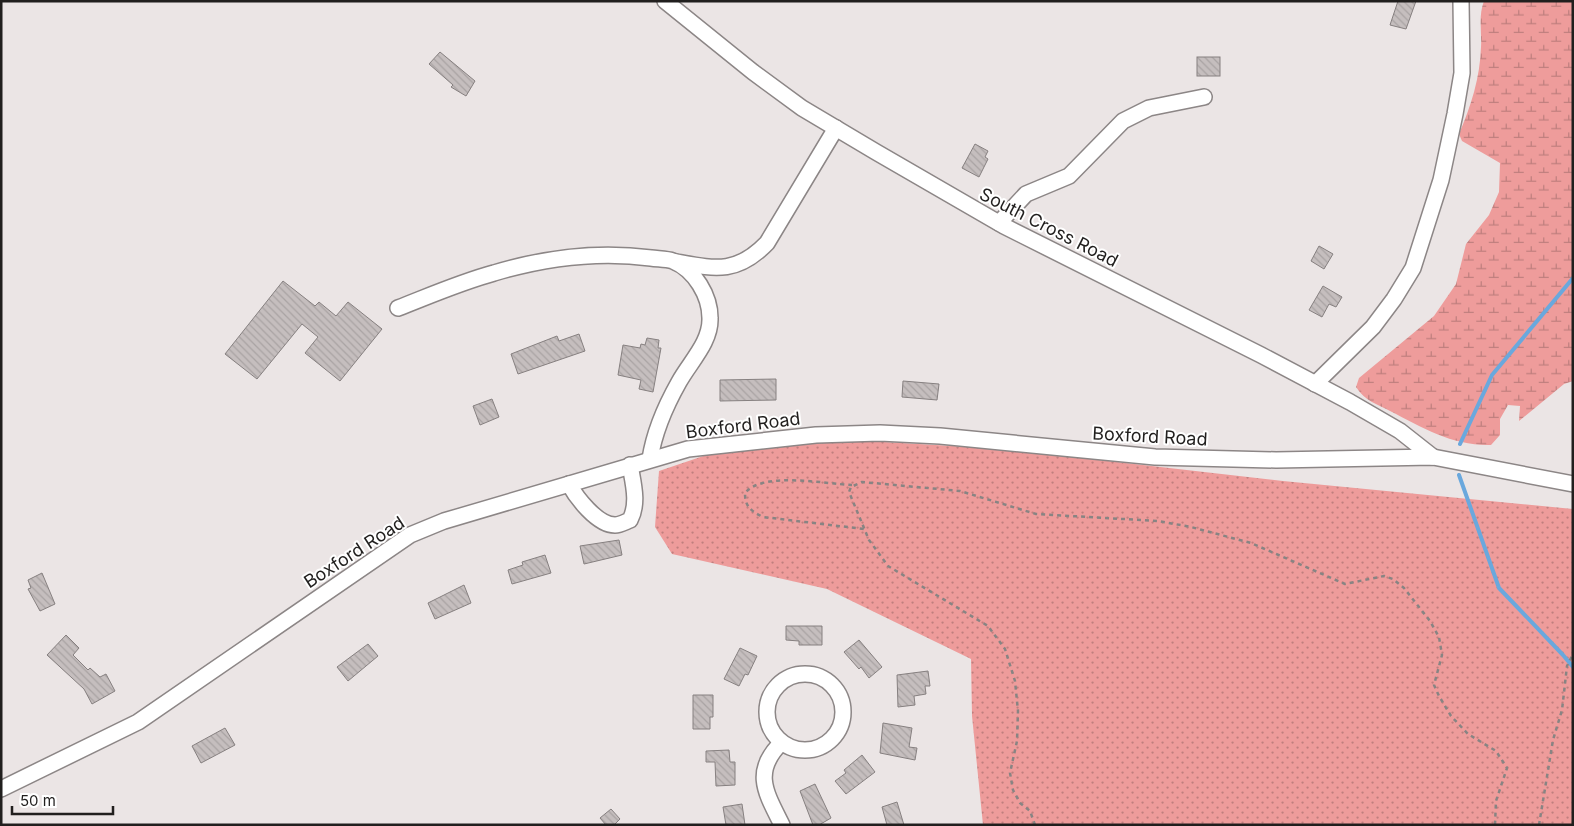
<svg xmlns="http://www.w3.org/2000/svg" width="1574" height="826" font-family="Inter,sans-serif">
  <style>
    .grass { fill: url(#grass-dots) }
    .wetland { fill: url(#wetland-marsh) }
    .lines { fill: none; stroke-linecap: round; stroke-linejoin: round }
    .stream { stroke: #6aa8dd; stroke-width: 4 }
    .building { fill: url(#building-back-hatch); stroke: #868080 }
    .minor-casing { stroke: #8c8686; stroke-width: 18 }
    .path { stroke: #888483; stroke-width: 2.5; stroke-dasharray: 4 4; stroke-linecap: butt }
    .minor { stroke: #fff; stroke-width: 15 }
    .labels { text-anchor: middle; dominant-baseline: central; stroke-width: 4; stroke-linejoin: round; paint-order: stroke }
    .street-label { font-size: 18px; fill: #211f1e; stroke: #fff }
  </style>
  <defs>
    <pattern id="grass-dots" width="8" height="8" patternUnits="userSpaceOnUse" patternTransform="scale(1.25)"><rect width="8" height="8" fill="#ee9c9b"/><path d="M2 2h.1M6 6h.1" fill="none" stroke="#c07f7e" stroke-width="1.8" stroke-linecap="round"/></pattern>
    <pattern id="wetland-marsh" width="20" height="14" patternUnits="userSpaceOnUse" patternTransform="scale(1.25)"><rect width="20" height="14" fill="#ee9c9b"/><path d="M1 5h8M5 5V1M11 12h8M15 12V8" fill="none" stroke="#c07f7e"/></pattern>
    <pattern id="building-back-hatch" width="6" height="6" patternUnits="userSpaceOnUse" patternTransform="scale(1.25)"><rect width="6" height="6" fill="#c5bebe"/><path d="M-1 5l2 2M0 0l6 6M5-1l2 2" fill="none" stroke="#a9a3a3"/></pattern>
  </defs>
  <rect width="100%" height="100%" fill="#ebe5e5"/>
  <path class="grass" d="M867 441 1004 449 1283 481 1573 509V825H983L972 716 971 659 827 589 672 554 655 527 659 471 730 447Z"/>
  <path class="wetland" d="M1484 1H1573V381L1564 384 1519 421 1520 406 1508 405 1500 419V435L1491 445C1453 446 1423 428 1390 411 1377 404 1365 401 1356 387L1359 378 1434 316 1456 284 1466 244 1489 215 1499 192 1500 163 1462 141 1459 134C1471 106 1480 78 1481 47 1482 32 1478 16 1484 1Z"/>
  <g class="lines">
    <g class="stream">
      <path d="M1460 444 1492 375 1573 278"/>
      <path d="M1459 475 1499 588 1563 655 1573 667"/>
    </g>
  </g>
  <g class="building">
    <path d="M1398 1H1416L1406 29 1390 25Z"/>
    <path d="M440 52 475 81 466 96 451 87 453 85 429 64Z"/>
    <rect x="1197" y="57" width="23" height="19"/>
    <path d="M975 144 988 151 985 157 988 159 979 177 962 168Z"/>
    <path d="M1319 246 1333 254 1324 269 1311 261Z"/>
    <path d="M283 281 315 306 319 302 336 316 348 302 382 329 340 381 305 353 318 337 302 324 257 379 225 354Z"/>
    <path d="M1323 286 1342 297 1336 307 1329 304 1322 317 1309 310Z"/>
    <path d="M579 334 585 351 518 374 511 354 557 336 559 341Z"/>
    <path d="M647 338 659 340 658 348H661L653 392 639 389 641 380 618 375 623 345 640 348 641 344 645 345Z"/>
    <path d="M776 379V400L720 401V380Z"/>
    <path d="M903 381 939 384 937 400 902 397Z"/>
    <path d="M492 399 499 417 480 425 473 406Z"/>
    <path d="M619 540 622 555 584 564 580 546Z"/>
    <path d="M545 555 551 573 512 584 508 570 523 565 522 562Z"/>
    <path d="M42 573 55 604 40 611 28 589 31 588 28 580Z"/>
    <path d="M464 585 471 603 435 619 428 603Z"/>
    <path d="M786 626H822V645H799V641L786 640Z"/>
    <path d="M66 635 79 648 73 655 88 670 90 668 100 677 106 674 115 691 92 704 84 689 47 655Z"/>
    <path d="M859 640 882 667 869 678 861 667 859 669 844 652Z"/>
    <path d="M368 644 378 656 348 681 337 667Z"/>
    <path d="M740 648 757 656 748 675 745 674 739 686 724 679Z"/>
    <path d="M928 671 930 686H925L926 694 914 696 915 705 898 707 897 675Z"/>
    <path d="M693 695H713V717H710V729H693Z"/>
    <path d="M883 723 912 728 909 747 917 748 915 760 880 753Z"/>
    <path d="M225 728 235 745 201 763 192 746Z"/>
    <path d="M729 750 730 762H735V785L716 786 715 762H706V751Z"/>
    <path d="M862 755 875 772 846 794 835 781 846 773 844 770Z"/>
    <path d="M815 784 831 818 819 825H813L800 791Z"/>
    <path d="M897 802 904 825H887L882 807Z"/>
    <path d="M742 804 745 825H726L723 807Z"/>
    <path d="M611 809 620 819 614 825H606L600 818Z"/>
  </g>
  <g class="lines">
    <defs>
      <g id="minor">
        <path d="M665 1 753 72 802 108 876 152 1004 226 1261 355 1350 402 1400 431 1433 457"/>
        <path d="M999 223 1026 194 1069 176 1123 121 1149 108 1204 97"/>
        <path d="M676 262C716 269 737 274 767 243L836 128"/>
        <path d="M398 308C429 296 461 282 494 273 544 258 599 251 651 258 658 259 667 259 673 261 695 270 710 296 710 318 711 342 690 362 679 382 666 405 654 433 650 459"/>
        <path d="M1315 384 1373 327 1394 299 1413 268 1441 180 1455 114 1462 73 1461 1"/>
        <path d="M569 484C576 497 597 525 615 525 620 525 625 522 630 520 639 503 633 483 630 465"/>
        <circle cx="805" cy="712" r="38"/>
        <path d="M781 743C752 772 766 793 782 825"/>
        <path d="M1 789 138 722 410 535 444 521 688 449 816 435 880 433 940 436 1155 457 1276 460 1433 457 1573 484"/>
      </g>
    </defs>
    <use href="#minor" class="minor-casing"/>
    <g class="path">
      <path d="M852 485C825 484 763 471 745 493 745 507 751 511 763 517L864 529"/>
      <path d="M1035 825 1030 811 1020 803 1013 790 1010 773 1017 741 1018 711 1015 681 1005 649 988 626 888 566 869 540 849 492 851 487 862 482 960 491 1036 514 1158 521 1191 527 1251 543 1345 584 1384 576 1393 579 1404 588 1430 621 1439 637 1442 655 1434 685 1439 696 1451 716 1468 734 1496 751 1507 768 1496 801 1495 825"/>
      <path d="M1539 825 1553 740 1562 710 1567 666 1573 654"/>
    </g>
    <use href="#minor" class="minor"/>
  </g>
  <g class="labels">
    <g class="street-label">
      <text transform="translate(1049 227) rotate(27)">South Cross Road</text>
      <text transform="translate(743 425) rotate(-7)">Boxford Road</text>
      <text transform="translate(1150 436) rotate(3)">Boxford Road</text>
      <text transform="translate(354 552) rotate(-33)">Boxford Road</text>
    </g>
  </g>
  <rect width="1574" height="826" fill="none" stroke="#211f1e" stroke-width="5"/>
  <path d="M12 806v8h101v-8" fill="none" stroke="#211f1e" stroke-width="2.5"/>
  <text x="20" y="806" font-size="15" fill="#211f1e" stroke="#ffffff" stroke-width="4" paint-order="stroke">50 m</text>
</svg>
